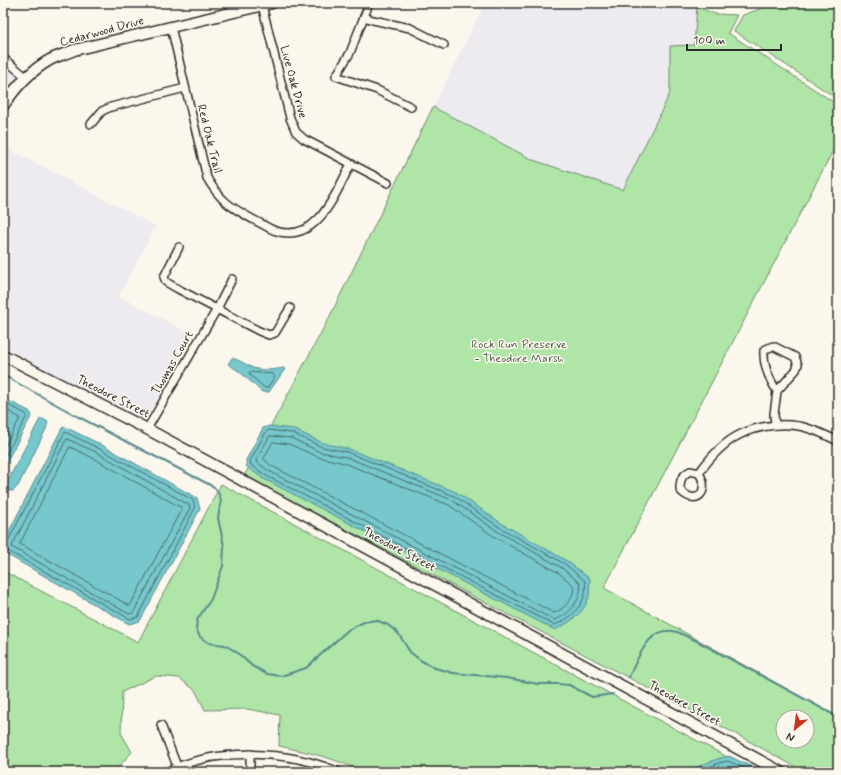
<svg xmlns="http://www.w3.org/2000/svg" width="841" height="775" font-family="Mynerve,sans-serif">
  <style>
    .built { fill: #eeebf0 }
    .green { fill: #afe6a8; stroke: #6d886a; fill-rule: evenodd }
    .water { fill: #76c8cd; stroke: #58898c }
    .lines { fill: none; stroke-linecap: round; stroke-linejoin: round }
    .shore { stroke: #496a6c; stroke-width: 1 }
    .stream { stroke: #58898c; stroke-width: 2 }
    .street-casing { stroke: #2b2b2b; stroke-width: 10 }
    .secondary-casing { stroke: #2b2b2b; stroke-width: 13 }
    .street { stroke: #fbf7ec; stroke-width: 7 }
    .secondary { stroke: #fbf7ec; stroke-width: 10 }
    .labels { text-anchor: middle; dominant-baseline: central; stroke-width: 3; stroke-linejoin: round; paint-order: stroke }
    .street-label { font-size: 12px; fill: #2b2b2b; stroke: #fbf7ec }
    .park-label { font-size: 12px; fill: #4c5a4a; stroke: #fbf7ec }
  </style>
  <rect width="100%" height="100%" fill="#fbf7ec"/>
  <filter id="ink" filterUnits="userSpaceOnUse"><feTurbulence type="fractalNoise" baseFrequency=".025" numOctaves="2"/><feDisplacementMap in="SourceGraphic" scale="8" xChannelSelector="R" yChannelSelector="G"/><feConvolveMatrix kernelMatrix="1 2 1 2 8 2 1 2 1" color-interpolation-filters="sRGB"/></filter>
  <g filter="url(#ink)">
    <g class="built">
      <path d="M485 3H696L697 7 694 45 670 46V93L623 190 533 160 433 107Z"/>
      <path d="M3 63 21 78 3 99Z"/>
      <path d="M3 146 156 226 119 296 193 335 144 423 41 367 3 348Z"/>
    </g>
    <g class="green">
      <path d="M771 3H838V99L734 31 743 15 760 9Z"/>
      <path d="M697 7 715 14 737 15 728 33 838 105V141L604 588 838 717V772H805L732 732 244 476 330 316 433 107 533 160 623 190 670 93V46L694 45ZM783 717H807V741H783Z"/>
      <path d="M221 484 755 772H362C336 758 307 752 279 746L280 715 247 709 205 710 195 690 179 678 156 676 122 692 121 733 132 752 114 772H3V571L138 642Z"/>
    </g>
    <g class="water">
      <path d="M232 358C240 360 246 365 253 368 263 371 273 370 283 368L285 369 269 392H262L240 372 228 364Z"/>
      <path d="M3 398 29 411 32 415 3 468Z"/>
      <path d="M40 419H43L48 422 46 429 18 486 13 491H9L5 486Z"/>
      <path d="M269 426 293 429 323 443 349 449 456 492 501 523 567 561 590 579C589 585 590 591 589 596 585 613 569 623 555 630L262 478 246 466V460L263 428Z"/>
      <path d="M65 427 100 444 197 498 200 509 140 621 129 624 4 553 3 543 62 428Z"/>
      <path d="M729 756 762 772H684L717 759Z"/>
    </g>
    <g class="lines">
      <g class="shore">
        <path d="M250 372 273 374 275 377 267 388H265L250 375Z"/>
        <path d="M3 402 26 414 27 416 3 460"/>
        <path d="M3 408 20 418 3 450"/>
        <path d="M269 430 292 433 322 447 347 452 454 496 499 527 565 564 585 581C589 600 572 620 554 625L265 475 251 465 250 461 266 432Z"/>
        <path d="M270 436 291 438 320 452 346 457 452 500 497 531 562 568 580 583C583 598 569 616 554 620L267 470 256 461Z"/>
        <path d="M67 439 96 452 189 505 190 508 133 613 129 614 12 547Z"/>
        <path d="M273 442 289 444 318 457 344 463 449 505 493 536 559 573 574 586C574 598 565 609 554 613L270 465 264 459Z"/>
        <path d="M70 447 93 458 182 508 130 606 20 544Z"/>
        <path d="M3 544 8 541 65 432 98 448 193 500 195 508 138 617 130 619 6 550 3 549"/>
        <path d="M698 772 719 763 728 761 753 772"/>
      </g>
      <g class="stream">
        <path d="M3 375 75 415 214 487 218 492 221 500 218 518 224 546 223 566 211 599 197 620 196 629 200 637 209 643 225 645 238 653 252 666 267 674 281 676 306 668 348 630 364 622 376 620 388 625 398 633 410 652 420 660 435 668 453 673 507 678 538 684H558L569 685 592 697 613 694"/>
        <path d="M629 677C638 658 649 624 677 632 683 634 689 638 695 640L838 717"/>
      </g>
      <defs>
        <g id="street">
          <path d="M368 3 367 9 350 53 336 76 377 90 411 107"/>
          <path d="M262 5 290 118 296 132 304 139 388 183"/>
          <path d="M364 17 373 20 410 28 444 45"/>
          <path d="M171 27 207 178C221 202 231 207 254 220 261 223 269 229 276 231 318 244 336 192 351 164"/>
          <path d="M3 58 26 77"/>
          <path d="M91 124 102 111 111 107 185 88"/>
          <path d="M179 247 164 277 166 282 178 289 259 331 269 335 275 333 290 308"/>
          <path d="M775 425 774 414 777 391 796 370 798 365 795 357 773 346 764 350C763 365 769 379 777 391"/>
          <path d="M147 429 217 309 232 279"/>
          <path d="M690 471 699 473C711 492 696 507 680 490 680 480 681 476 690 471Z"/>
          <path d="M699 473C709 459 723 443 739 435 759 425 788 421 810 429 820 432 829 437 838 441"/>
          <path d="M161 725 177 766"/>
          <path d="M250 754V772"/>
          <path d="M166 772C217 747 288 750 339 772"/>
        </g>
        <g id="secondary">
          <path d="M3 106C15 88 29 72 48 61 56 56 66 54 74 50L272 3"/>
          <path d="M3 355 147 429 781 772"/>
        </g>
      </defs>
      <use href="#street" class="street-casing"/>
      <use href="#secondary" class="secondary-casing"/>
      <use href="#street" class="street"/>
      <use href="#secondary" class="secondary"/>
    </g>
  </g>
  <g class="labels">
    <g class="street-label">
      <text transform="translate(102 32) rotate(-15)">Cedarwood Drive</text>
      <text transform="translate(293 82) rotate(75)">Live Oak Drive</text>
      <text transform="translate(209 139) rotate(76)">Red Oak Trail</text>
      <text transform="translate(173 363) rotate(-60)">Thomas Court</text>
      <text transform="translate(113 397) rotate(27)">Theodore Street</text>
      <text transform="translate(399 550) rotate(28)">Theodore Street</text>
      <text transform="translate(684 704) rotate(29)">Theodore Street</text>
    </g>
    <g class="park-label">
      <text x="519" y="345">Rock Run Preserve<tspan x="519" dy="14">- Theodore Marsh</tspan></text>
    </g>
  </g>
  <rect width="841" height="775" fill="none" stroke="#fbf7ec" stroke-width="16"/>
  <rect x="8" y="8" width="825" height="759" fill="none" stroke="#2b2b2b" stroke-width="1.5" filter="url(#ink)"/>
  <g transform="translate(795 729) rotate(209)"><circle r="19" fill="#fbf7ec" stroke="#a8a59f"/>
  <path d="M0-3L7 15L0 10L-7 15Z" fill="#c8321e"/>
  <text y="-6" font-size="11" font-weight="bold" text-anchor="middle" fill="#2b2b2b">N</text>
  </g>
  <path d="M687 44v6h94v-6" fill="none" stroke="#2b2b2b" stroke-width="2"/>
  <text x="693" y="44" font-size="12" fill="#2b2b2b" stroke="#fbf7ec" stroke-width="3" paint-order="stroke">100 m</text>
</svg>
